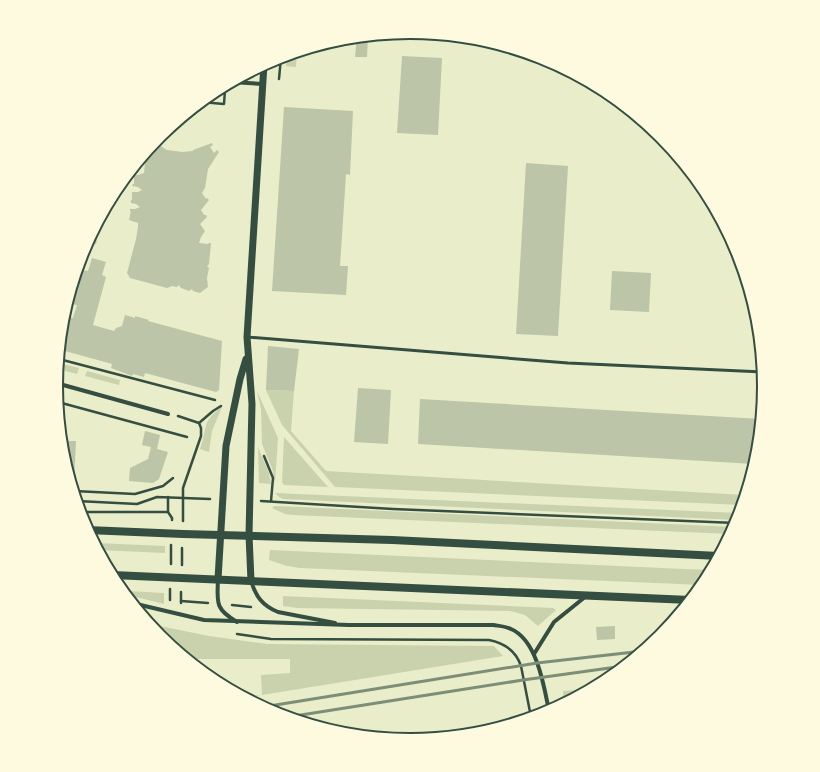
<svg xmlns="http://www.w3.org/2000/svg" width="820" height="772" font-family="'Work Sans',sans-serif">
  <style>
    .green { fill: #cad2ad }
    .building { fill: #bcc5a7 }
    .lines { fill: none; stroke-linecap: round; stroke-linejoin: round }
    .path { stroke: #344e41; stroke-width: 2.5 }
    .service { stroke: #344e41; stroke-width: 3 }
    .minor { stroke: #344e41; stroke-width: 4 }
    .tertiary { stroke: #344e41; stroke-width: 7 }
    .secondary { stroke: #344e41; stroke-width: 8 }
    .rail { stroke: #7c8e77; stroke-width: 3 }
    .rim { fill: none; stroke: #344e41; stroke-width: 2 }
  </style>
  <rect width="100%" height="100%" fill="#e9edc9"/>
  <g class="green">
    <path d="M297 52 296 67 286 66 287 55Z"/>
    <path d="M102 216 98 235 92 233Z"/>
    <path d="M58 363 79 368 77 374 58 369Z"/>
    <path d="M87 371 120 380 119 385 85 376Z"/>
    <path d="M266 390 294 391 291 431 326 471 745 495 742 505 335 487 282 425Z"/>
    <path d="M257 391 278 438 275 484 273 471 262 444 261 409Z"/>
    <path d="M222 407 212 431 209 452 200 449C208 427 201 422 222 407Z"/>
    <path d="M284 437 328 487 284 485 282 482Z"/>
    <path d="M258 447 269 473 271 484 259 483Z"/>
    <path d="M275 493 739 513 737 520 283 499 279 497Z"/>
    <path d="M274 506H277L734 527 730 534 293 515 285 514 272 508Z"/>
    <path d="M95 543 165 546V553L98 550Z"/>
    <path d="M270 550 684 569 711 570 702 585 300 568 287 566 269 560Z"/>
    <path d="M128 591 164 593V604L128 595Z"/>
    <path d="M283 596 553 608 556 610 538 626 525 615 510 611 297 608 283 606Z"/>
    <path d="M150 624 209 636 267 644 494 646 503 656 262 695 245 697 240 695H262L261 675 290 673V659H187L160 636Z"/>
    <path d="M590 689 564 703 563 691Z"/>
  </g>
  <g class="building">
    <path d="M368 36 367 57H355L357 37Z"/>
    <path d="M402 56 442 58 438 135 397 133Z"/>
    <path d="M284 107 353 111 350 175 346 174 340 266H348L346 295 272 291Z"/>
    <path d="M154 142 167 150 182 152 193 151V150L212 143 213 145 210 147 214 153 217 150 219 152 208 169 205 188 202 193 206 199 207 198 209 200 201 210 204 215H206L207 217 200 224 205 231 201 237 199 243 208 244 209 243H211L209 264 207 266 209 268 207 278 208 287 200 293 193 291 192 289 189 291 181 288 179 285 177 287 172 286 167 288 130 278 127 273 136 239 138 227V223L129 220 131 211H130V209H135L140 207 136 204 131 203V200H132V192H138L142 190 138 187 132 186 133 184H134V175H138L144 173 146 152Z"/>
    <path d="M526 163 568 166 558 336 516 334Z"/>
    <path d="M92 233 98 235 96 244 87 242Z"/>
    <path d="M92 258 106 262 102 275 106 277 93 325 114 331 116 328 122 326 125 315 135 318V316L149 320 148 321 222 341 219 390 216 392 145 373 144 377 133 374 132 376 111 368 112 364 65 351 64 355 59 354 63 315 73 318 77 305 67 303 77 269 88 271Z"/>
    <path d="M612 271 651 273 649 312 610 310Z"/>
    <path d="M268 346 299 349 294 391 266 390Z"/>
    <path d="M358 388 391 390 388 444 354 442Z"/>
    <path d="M420 399 761 419 757 455 754 464 418 444Z"/>
    <path d="M145 431 160 435 157 449 168 452 159 479 153 483 129 481 130 468 148 459 151 447 142 445Z"/>
    <path d="M61 441H76L74 482H71L63 455Z"/>
    <path d="M615 626V639L597 640 596 627Z"/>
  </g>
  <g class="lines">
    <g class="path">
      <path d="M279 79 281 57"/>
      <path d="M201 102 224 104 225 90"/>
      <path d="M59 359 215 400"/>
      <path d="M58 402 187 437"/>
      <path d="M178 416 199 423 201 428V436L183 488V521"/>
      <path d="M199 423 213 411 221 406"/>
      <path d="M264 456 273 478 271 501"/>
      <path d="M74 491 135 494 163 486 173 478"/>
      <path d="M168 497V512"/>
      <path d="M77 501 137 504 157 497 210 499"/>
      <path d="M261 501 393 509 736 523"/>
      <path d="M80 512H168L172 518V520"/>
      <path d="M171 564V545"/>
      <path d="M182 565V548"/>
      <path d="M170 600V589"/>
      <path d="M181 601 208 603"/>
      <path d="M181 603V592"/>
      <path d="M232 605 251 607"/>
      <path d="M237 634 271 639 489 640C504 643 516 651 521 666L531 717"/>
    </g>
    <path class="service" d="M247 337 568 363 763 372"/>
    <g class="minor">
      <path d="M231 82 263 84"/>
      <path d="M56 383 168 414"/>
      <path d="M218 579C217 603 215 609 237 622"/>
      <path d="M251 581C256 597 263 606 278 612L335 623"/>
      <path d="M132 603 204 620 349 625H493C499 626 505 626 511 629 537 640 544 686 549 711"/>
      <path d="M534 654 554 622 585 597"/>
    </g>
    <g class="tertiary">
      <path d="M218 579 226 446 240 379 246 359"/>
      <path d="M251 581 249 535 252 404 247 337 264 64"/>
    </g>
    <g class="secondary">
      <path d="M87 530 183 534 392 540 719 556"/>
      <path d="M112 575 690 600"/>
    </g>
    <g class="rail">
      <path d="M263 707 537 663 643 651"/>
      <path d="M288 717 523 680 624 666"/>
    </g>
  </g>
  <path d="M0 0H820V772H0ZM63 386a347 347 0 1 1 694 0a347 347 0 1 1-694 0Z" fill="#fefae0" fill-rule="evenodd"/>
  <path class="rim" d="M63 386a347 347 0 1 1 694 0a347 347 0 1 1-694 0Z"/>
</svg>
